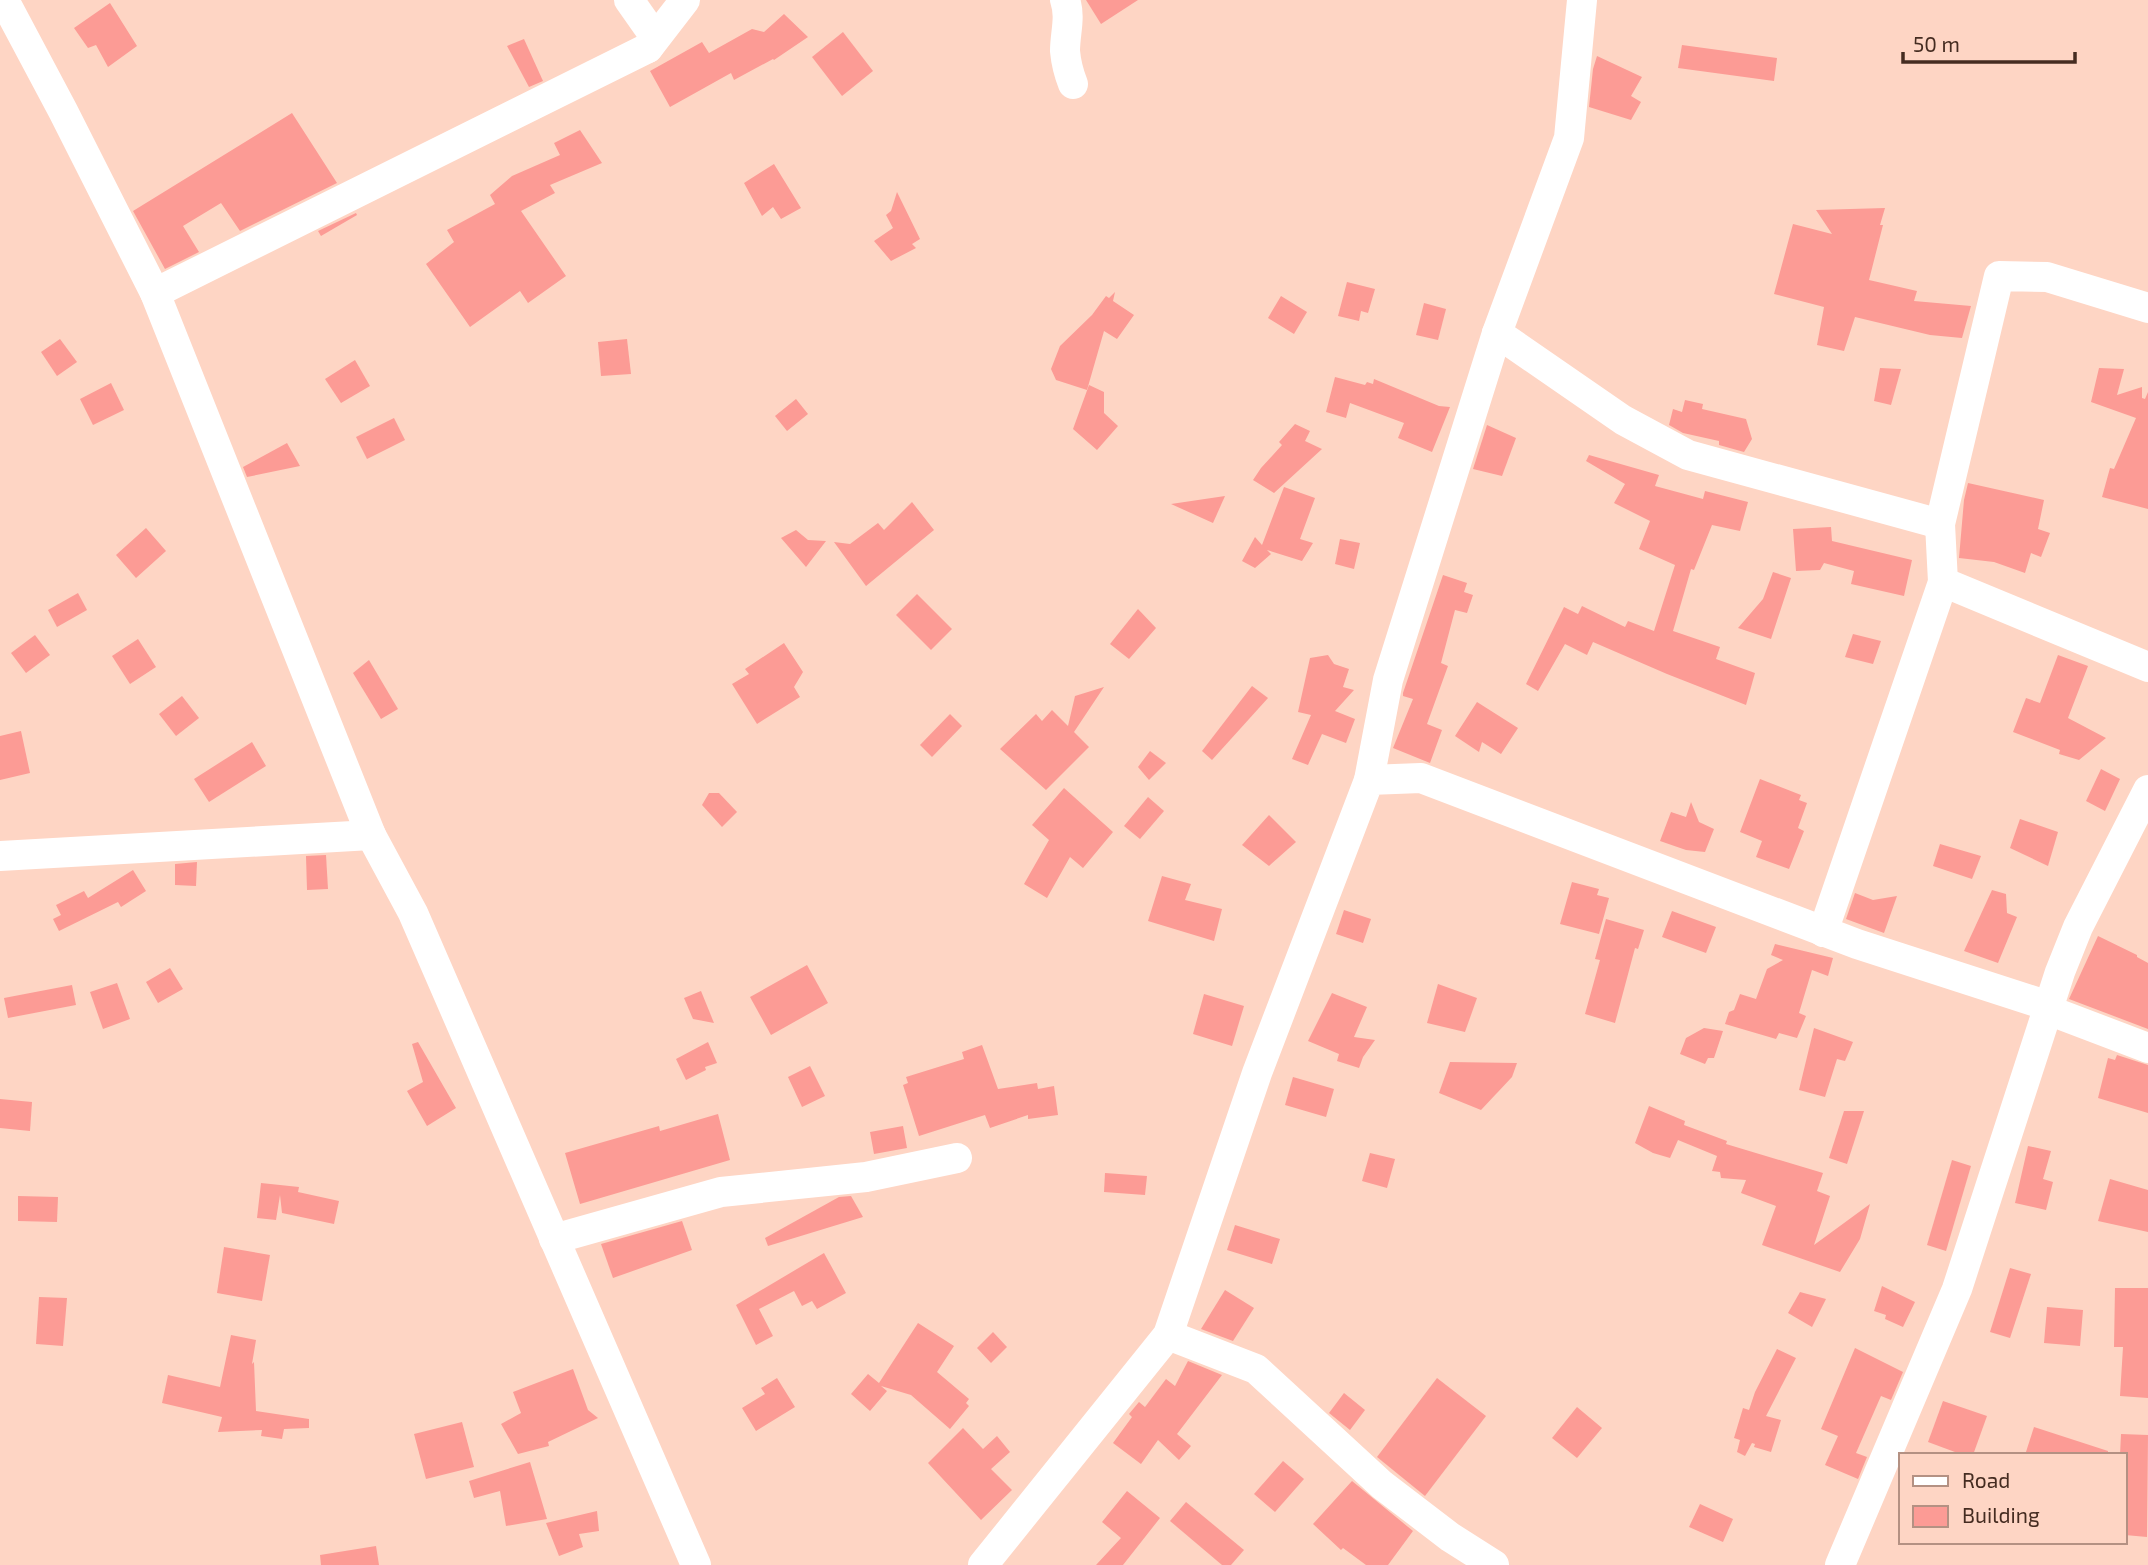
<svg xmlns="http://www.w3.org/2000/svg" width="2148" height="1565" font-family="'Exo 2',sans-serif">
  <style>
    .building { fill: #fc9b95 }
    .lines { fill: none; stroke-linecap: round; stroke-linejoin: round }
    .minor { stroke: #fff; stroke-width: 30 }
  </style>
  <rect width="100%" height="100%" fill="#fed5c4"/>
  <g class="building">
    <path d="M1086 0H1138L1101 24Z"/>
    <path d="M110 3 137 46 108 67 96 45 88 48 74 28Z"/>
    <path d="M784 14 808 37 774 60 773 59 734 80 731 73 670 107 650 71 702 42 709 53 752 29 764 32Z"/>
    <path d="M843 32 873 71 842 96 812 57Z"/>
    <path d="M524 39 543 81 529 87 507 46Z"/>
    <path d="M1682 45 1777 58 1774 81 1678 68Z"/>
    <path d="M1597 56 1642 77 1631 96 1641 102 1631 120 1589 107 1593 69Z"/>
    <path d="M292 113 337 183 240 231 221 203 183 226 199 252 165 269 133 211Z"/>
    <path d="M580 130 602 163 550 185 555 193 521 211 566 276 528 303 520 291 470 327 426 264 454 242 447 230 495 204 490 195 512 176 560 155 554 143Z"/>
    <path d="M774 164 801 208 781 219 773 207 762 216 744 183Z"/>
    <path d="M897 192 920 239 912 244 916 248 891 261 874 241 893 228 886 215 891 211Z"/>
    <path d="M1885 208 1880 225H1883L1869 280 1917 291 1914 301 1971 306 1962 338 1930 335 1855 317 1844 351 1817 345 1824 307 1774 294 1793 224 1832 234 1816 210Z"/>
    <path d="M356 213 357 215 321 236 318 231Z"/>
    <path d="M1347 282 1375 289 1368 313 1361 311 1359 321 1338 316Z"/>
    <path d="M1115 292 1113 301 1134 315 1117 339 1104 331 1087 390 1056 380 1051 369 1060 346 1092 315 1106 296 1109 298Z"/>
    <path d="M1281 296 1307 312 1294 334 1268 318Z"/>
    <path d="M1424 303 1446 309 1438 340 1416 335Z"/>
    <path d="M60 339 77 362 57 376 41 352Z"/>
    <path d="M627 339 631 374 601 376 598 342Z"/>
    <path d="M355 360 370 386 341 403 325 379Z"/>
    <path d="M1880 368 1901 369 1891 405 1874 401Z"/>
    <path d="M2099 368 2124 369 2117 395 2142 387V398L2145 399 2148 392V509L2102 497 2110 468 2114 469 2136 418 2091 402Z"/>
    <path d="M1335 377 1365 385 1367 382 1373 384 1374 379 1439 406 1450 407 1432 452 1398 438 1404 423 1350 403 1346 418 1326 412Z"/>
    <path d="M111 383 124 410 93 425 80 399Z"/>
    <path d="M1089 385 1104 392V413L1118 426 1097 450 1073 429Z"/>
    <path d="M796 399 808 414 787 431 775 416Z"/>
    <path d="M1685 400 1703 404 1702 409 1746 419 1752 439 1744 452 1719 445V441L1683 433 1669 425 1673 409 1682 412Z"/>
    <path d="M394 418 405 440 367 459 356 437Z"/>
    <path d="M1295 424 1310 431 1305 441 1322 449 1274 493 1253 480 1261 468 1282 445 1279 442Z"/>
    <path d="M1487 425 1516 438 1502 476 1473 469Z"/>
    <path d="M287 443 300 466 247 477 243 467Z"/>
    <path d="M1589 455 1659 475 1655 486 1703 499 1705 491 1748 502 1740 531 1712 525 1694 570 1691 569 1673 631 1720 647 1716 659 1755 673 1746 705 1667 674 1593 642 1587 655 1565 644 1538 691 1526 684 1564 607 1578 614 1582 606 1625 627 1628 621 1654 631 1675 565 1639 549 1650 521 1614 503 1625 484 1586 461Z"/>
    <path d="M1968 483 2044 500 2038 529 2050 533 2041 557 2031 553 2025 573 1994 562 1959 558 1964 500Z"/>
    <path d="M1284 487 1315 498 1300 539 1313 543 1302 561 1267 550 1271 554 1255 568 1242 561 1255 537 1262 545Z"/>
    <path d="M1225 496 1213 523 1171 504Z"/>
    <path d="M912 502 934 530 866 586 834 542 850 544 878 523 884 530Z"/>
    <path d="M1831 527 1832 541 1912 560 1904 596 1851 584 1854 571 1824 563 1820 570 1796 571 1793 529Z"/>
    <path d="M146 528 166 551 136 578 116 555Z"/>
    <path d="M796 530 808 540 826 541 806 567 781 538Z"/>
    <path d="M1340 539 1360 543 1354 569 1335 564Z"/>
    <path d="M1773 572 1791 578 1771 639 1738 628 1763 599Z"/>
    <path d="M1443 575 1467 583 1464 592 1473 595 1467 613 1455 610 1441 663 1448 666 1427 724 1442 730 1430 763 1393 748 1413 699 1403 696V693Z"/>
    <path d="M78 593 87 610 57 627 48 610Z"/>
    <path d="M917 594 952 629 931 650 896 615Z"/>
    <path d="M1138 609 1156 628 1129 659 1110 644Z"/>
    <path d="M1853 634 1881 641 1873 664 1845 657Z"/>
    <path d="M35 635 50 655 26 673 11 653Z"/>
    <path d="M138 639 156 667 130 684 112 656Z"/>
    <path d="M784 643 803 672 794 687 800 697 757 724 732 684 749 674 745 669Z"/>
    <path d="M1328 655 1334 664 1349 669 1343 687 1354 690 1335 711 1355 719 1346 743 1322 734 1308 765 1292 759 1311 715 1298 712 1310 658Z"/>
    <path d="M2058 655 2088 666 2068 718 2106 738 2079 760 2059 754 2060 750 2013 732 2026 698 2040 703Z"/>
    <path d="M369 660 398 709 381 719 353 673Z"/>
    <path d="M1252 686 1268 698 1212 760 1202 751Z"/>
    <path d="M1104 687 1074 732 1089 747 1046 790 1000 749 1036 714 1042 721 1052 710 1068 726 1075 696Z"/>
    <path d="M182 696 199 718 176 736 159 714Z"/>
    <path d="M1477 702 1518 728 1501 754 1482 742 1479 752 1455 736Z"/>
    <path d="M950 714 962 726 932 757 920 745Z"/>
    <path d="M21 731 30 773 0 780V736Z"/>
    <path d="M252 742 266 766 209 802 194 779Z"/>
    <path d="M1150 751 1166 763 1149 780 1138 767Z"/>
    <path d="M2101 769 2120 779 2105 811 2086 801Z"/>
    <path d="M1760 779 1801 795 1799 800 1807 803 1798 828 1804 831 1789 869 1756 857 1762 841 1740 832Z"/>
    <path d="M1064 788 1113 832 1083 868 1070 857 1047 898 1024 884 1049 840 1032 825Z"/>
    <path d="M709 793H719L737 812 722 827 702 805Z"/>
    <path d="M1148 797 1164 811 1140 839 1124 826Z"/>
    <path d="M1691 802 1699 822 1714 829 1705 852 1686 850 1660 841 1671 812 1686 817Z"/>
    <path d="M1269 815 1296 842 1269 866 1242 845Z"/>
    <path d="M2020 819 2058 832 2048 866 2010 848Z"/>
    <path d="M1940 844 1981 856 1972 879 1933 866Z"/>
    <path d="M326 855 328 889 307 890 306 856Z"/>
    <path d="M197 862 196 886 175 885V864Z"/>
    <path d="M133 870 146 891 121 907 118 902 59 931 53 919 61 915 56 905 84 891 88 898Z"/>
    <path d="M1162 876 1191 884 1185 900 1222 909 1214 941 1148 921Z"/>
    <path d="M1572 882 1599 889 1597 895 1609 898 1599 934 1560 924Z"/>
    <path d="M1992 890 2006 894 2007 913 2017 917 1998 963 1964 951Z"/>
    <path d="M1855 893 1873 900 1897 896 1884 933 1846 919Z"/>
    <path d="M1344 910 1371 919 1363 943 1336 934Z"/>
    <path d="M1672 911 1716 927 1706 953 1662 937Z"/>
    <path d="M1606 919 1644 930 1638 949 1635 948 1615 1023 1585 1014 1600 960 1595 959Z"/>
    <path d="M2098 936 2137 955V957L2148 963V1029L2069 999Z"/>
    <path d="M1775 944 1833 958 1828 976 1812 970 1799 1013 1806 1016 1797 1038 1779 1033 1776 1039 1725 1024 1729 1012 1734 1010 1740 994 1756 999 1767 969 1783 960 1771 955Z"/>
    <path d="M807 965 828 1003 771 1035 750 997Z"/>
    <path d="M170 968 183 989 158 1003 146 982Z"/>
    <path d="M117 983 130 1019 103 1029 90 992Z"/>
    <path d="M1438 984 1477 998 1465 1032 1427 1023Z"/>
    <path d="M72 985 76 1005 8 1018 4 998Z"/>
    <path d="M701 991 714 1023 693 1019 684 998Z"/>
    <path d="M1332 993 1367 1007 1354 1037 1375 1040 1363 1057 1359 1068 1337 1061 1339 1054 1308 1041Z"/>
    <path d="M1204 994 1244 1006 1232 1046 1193 1034Z"/>
    <path d="M1704 1028 1723 1031 1714 1058H1708L1705 1064 1680 1054 1686 1038Z"/>
    <path d="M1814 1028 1853 1042 1845 1061 1837 1059 1825 1097 1799 1090Z"/>
    <path d="M418 1042 456 1108 427 1126 407 1091 423 1082 412 1044Z"/>
    <path d="M708 1042 717 1063 705 1067 706 1070 686 1080 676 1059Z"/>
    <path d="M982 1045 998 1089 1037 1083 1038 1089 1054 1086 1058 1115 1028 1119V1115L990 1128 985 1115 919 1136 903 1085 908 1083 906 1077 964 1059 962 1052Z"/>
    <path d="M2117 1055 2148 1065V1113L2098 1098 2108 1058 2115 1060Z"/>
    <path d="M1450 1062 1517 1063 1512 1077 1481 1110 1439 1093Z"/>
    <path d="M810 1066 825 1096 802 1107 788 1077Z"/>
    <path d="M1293 1077 1334 1089 1326 1117 1285 1105Z"/>
    <path d="M0 1099 32 1102 30 1131 0 1128Z"/>
    <path d="M1649 1106 1685 1121 1684 1125 1727 1141 1726 1144 1823 1173 1817 1191 1830 1196 1814 1245 1870 1204 1860 1239 1840 1272 1762 1245 1776 1206 1741 1193 1746 1180 1721 1178 1720 1172 1712 1171 1717 1156 1678 1140 1670 1158 1653 1153 1635 1143Z"/>
    <path d="M1844 1111H1864L1847 1164 1829 1158Z"/>
    <path d="M718 1114 730 1160 580 1204 565 1153 659 1126 660 1131Z"/>
    <path d="M903 1126 907 1148 874 1154 870 1132Z"/>
    <path d="M2028 1146 2051 1151 2043 1179 2053 1182 2046 1210 2015 1203Z"/>
    <path d="M1370 1153 1395 1159 1387 1188 1362 1181Z"/>
    <path d="M1952 1160 1971 1166 1946 1251 1927 1245Z"/>
    <path d="M1105 1173 1147 1176 1145 1195 1104 1192Z"/>
    <path d="M2110 1179 2148 1190V1232L2098 1221Z"/>
    <path d="M261 1183 299 1187 298 1192 339 1201 334 1224 282 1213 280 1195 276 1220 257 1218Z"/>
    <path d="M18 1196 58 1197 57 1222 18 1221Z"/>
    <path d="M851 1196 863 1217 768 1246 765 1238 839 1197Z"/>
    <path d="M682 1221 692 1250 613 1278 601 1244Z"/>
    <path d="M1235 1225 1280 1239 1272 1264 1227 1250Z"/>
    <path d="M224 1247 270 1255 262 1301 217 1293Z"/>
    <path d="M824 1253 846 1293 817 1309 812 1301 802 1306 794 1291 759 1309 773 1336 756 1345 736 1305Z"/>
    <path d="M2010 1268 2031 1274 2010 1338 1990 1332Z"/>
    <path d="M1882 1286 1915 1302 1903 1327 1885 1319 1886 1315 1874 1311Z"/>
    <path d="M2115 1288H2148V1398L2120 1396 2123 1347H2114Z"/>
    <path d="M1225 1290 1254 1308 1233 1341 1201 1329Z"/>
    <path d="M1800 1292 1826 1299 1812 1327 1788 1313Z"/>
    <path d="M39 1297 67 1298 63 1346 36 1344Z"/>
    <path d="M2047 1307 2083 1310 2080 1346 2044 1343Z"/>
    <path d="M918 1323 954 1346 937 1372 969 1399 966 1403 969 1406 950 1429 911 1395 881 1386 887 1391 870 1411 851 1394 868 1374 879 1383Z"/>
    <path d="M993 1332 1007 1347 991 1363 977 1348Z"/>
    <path d="M231 1335 256 1340 252 1364 254 1362 256 1411 309 1419V1428L284 1429 282 1439 261 1436 262 1430 218 1432 222 1417 162 1403 168 1375 220 1387Z"/>
    <path d="M1855 1348 1903 1372 1891 1400 1881 1396 1856 1453 1867 1457 1858 1479 1825 1465 1838 1436 1821 1429Z"/>
    <path d="M1777 1349 1796 1358 1766 1416 1781 1420 1771 1452 1754 1447 1755 1444 1752 1443 1745 1456 1737 1452 1740 1440 1734 1438 1743 1408 1749 1410 1755 1392Z"/>
    <path d="M1188 1361 1222 1375 1177 1434 1191 1446 1179 1460 1158 1440 1141 1464 1113 1443 1132 1417 1129 1414 1139 1402 1145 1407 1166 1379 1175 1386Z"/>
    <path d="M573 1369 588 1410 598 1418 548 1442 549 1446 518 1454 501 1424 521 1413 513 1392Z"/>
    <path d="M777 1378 795 1407 756 1431 742 1408 765 1394 761 1388Z"/>
    <path d="M1437 1378 1486 1416 1425 1496 1377 1457Z"/>
    <path d="M1344 1393 1365 1410 1350 1430 1329 1413Z"/>
    <path d="M1943 1401 1987 1416 1973 1455H1963L1928 1442Z"/>
    <path d="M1577 1407 1602 1428 1577 1458 1552 1438Z"/>
    <path d="M462 1422 474 1467 426 1479 414 1434Z"/>
    <path d="M2034 1427 2108 1451V1455H2025Z"/>
    <path d="M963 1428 983 1449 997 1436 1010 1452 991 1469 1012 1490 981 1520 928 1463Z"/>
    <path d="M2121 1434 2148 1435 2147 1537 2125 1535V1455H2120Z"/>
    <path d="M1283 1461 1304 1479 1275 1512 1254 1494Z"/>
    <path d="M530 1462 547 1519 506 1526 500 1491 474 1498 469 1481Z"/>
    <path d="M1352 1481 1413 1531 1388 1565H1366L1343 1548 1341 1550 1313 1524Z"/>
    <path d="M1127 1491 1160 1518 1123 1565H1096L1121 1538 1102 1522Z"/>
    <path d="M1186 1502 1244 1550 1231 1565H1222L1170 1521Z"/>
    <path d="M1700 1504 1733 1519 1723 1542 1689 1527Z"/>
    <path d="M597 1511 599 1531 579 1534 583 1547 559 1556 546 1523Z"/>
    <path d="M376 1546 379 1565H321L320 1555Z"/>
  </g>
  <g class="lines">
    <g class="minor">
      <path d="M4 0 63 111 155 293 371 835 413 913 696 1565"/>
      <path d="M629 0 655 37 648 48"/>
      <path d="M1065 0C1071 17 1065 33 1065 51 1066 62 1069 74 1073 84"/>
      <path d="M155 293 648 48 685 0"/>
      <path d="M1497 333 1623 420 1688 455 1940 524"/>
      <path d="M1943 582 2148 667"/>
      <path d="M1369 780 1388 680 1497 333 1569 138 1582 0"/>
      <path d="M0 856 371 835"/>
      <path d="M1823 932 1943 582 1940 524 1999 276 2047 277 2148 308"/>
      <path d="M2048 1010 2148 1048"/>
      <path d="M554 1239 721 1192 866 1177 957 1158"/>
      <path d="M1168 1335 1256 1369 1382 1485 1450 1537 1494 1565"/>
      <path d="M983 1565 1168 1335 1257 1073 1369 780 1421 778 1857 944 2049 1006"/>
      <path d="M1840 1565 1957 1289 2060 972 2078 927 2148 790"/>
    </g>
  </g>
  <rect x="1899" y="1453" width="228" height="91" fill="#fed5c4" stroke="#b49183" stroke-width="2"/>
  <rect x="1913" y="1476" width="35" height="10" fill="#ffffff" stroke="#b49183" stroke-width="2"/>
  <text x="1962" y="1488" font-size="21" fill="#452c21">Road</text>
  <rect x="1913" y="1506" width="35" height="21" fill="#fc9b95" stroke="#b49183" stroke-width="2"/>
  <text x="1962" y="1523" font-size="21" fill="#452c21">Building</text>
  <path d="M1903 52v10h172v-10" fill="none" stroke="#452c21" stroke-width="3.5"/>
  <text x="1913" y="52" font-size="21" fill="#452c21" stroke="#fed5c4" stroke-width="5" paint-order="stroke">50 m</text>
</svg>
